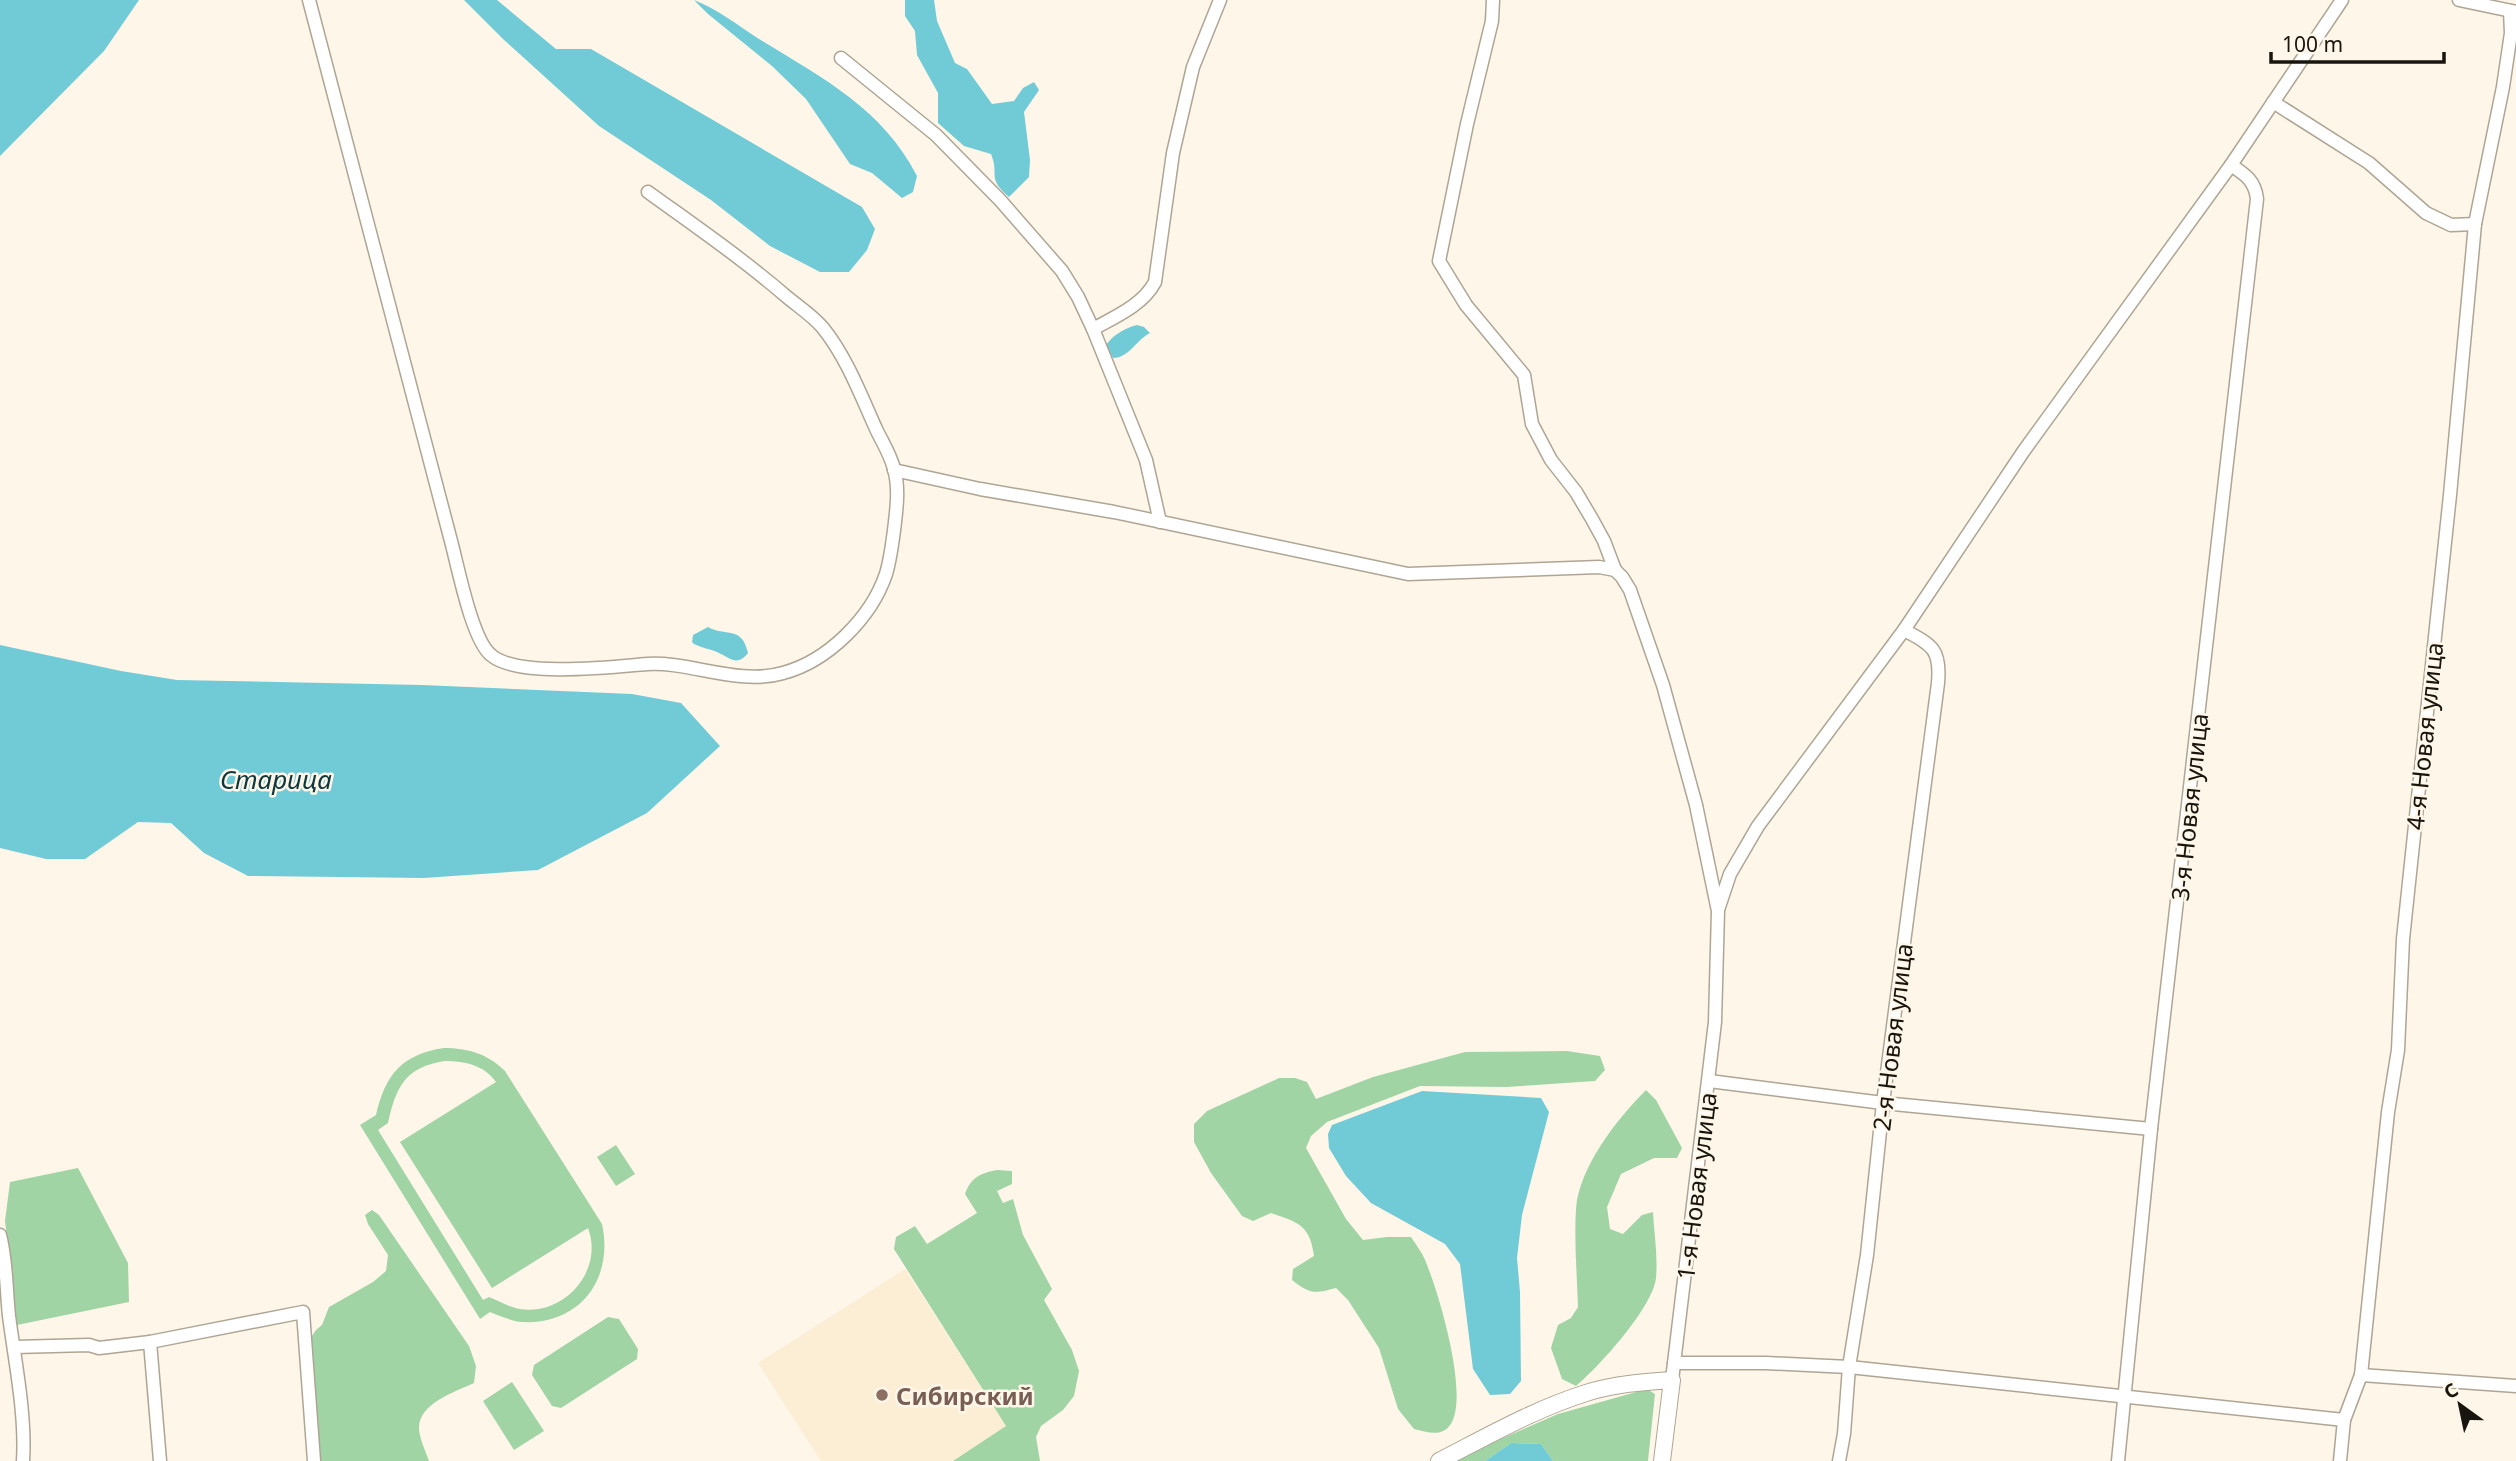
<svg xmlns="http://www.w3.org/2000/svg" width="2516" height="1461" font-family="'Noto Sans',sans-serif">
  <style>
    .built { fill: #fbeed5 }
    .green { fill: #a0d4a4; fill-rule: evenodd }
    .water { fill: #71cbd6 }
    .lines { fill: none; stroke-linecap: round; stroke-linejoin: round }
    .minor-casing { stroke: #aea594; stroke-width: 15 }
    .tertiary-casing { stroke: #aea594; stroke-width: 18 }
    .minor { stroke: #fff; stroke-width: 12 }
    .tertiary { stroke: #fff; stroke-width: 16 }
    .education-dot { fill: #8d6e63; stroke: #fef6e8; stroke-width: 2.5 }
    .labels { text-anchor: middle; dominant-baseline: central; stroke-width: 5; stroke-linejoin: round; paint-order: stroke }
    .street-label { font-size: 24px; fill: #18150f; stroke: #fef6e8 }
    .education-label { font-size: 24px; font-weight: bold; fill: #785e54; stroke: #fef6e8; text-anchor: start }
    .water-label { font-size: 26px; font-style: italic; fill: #0d393e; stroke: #fef6e8 }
  </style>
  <rect width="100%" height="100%" fill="#fef6e8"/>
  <path class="built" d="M905 1269 1006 1426 953 1461H821L758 1363Z"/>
  <g class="green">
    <path d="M444 1048C468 1048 488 1054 505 1071L602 1224C614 1279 580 1325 522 1322 511 1321 500 1316 490 1312L480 1319 360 1125 376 1115C385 1075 402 1054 444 1048ZM445 1061C465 1061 484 1065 496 1082L400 1142 492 1288 588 1228C604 1270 565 1316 520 1309 509 1307 499 1301 489 1297L483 1300 378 1130 388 1123C396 1087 405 1067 445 1061Z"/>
    <path d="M1567 1051 1600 1056 1605 1070 1595 1081 1506 1087 1420 1086 1327 1122 1311 1136 1306 1148 1346 1219 1363 1240 1387 1237H1411C1417 1246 1424 1255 1427 1265 1439 1294 1475 1412 1445 1430 1435 1436 1425 1431 1414 1429L1398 1409 1379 1348 1348 1300 1336 1288C1314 1294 1310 1294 1292 1280L1293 1269 1314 1256C1310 1225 1298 1222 1271 1213L1253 1221 1242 1216 1211 1173 1194 1142V1124L1207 1111 1279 1078H1295L1307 1082 1316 1099 1373 1077 1465 1052Z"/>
    <path d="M1646 1090 1656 1100 1682 1148 1677 1158H1654L1621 1174 1607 1207 1610 1229 1623 1234 1642 1215 1653 1212C1654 1233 1658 1256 1656 1278 1653 1307 1599 1367 1576 1386L1562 1379 1551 1348 1558 1325 1571 1318 1578 1307C1577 1275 1574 1241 1576 1209 1579 1167 1617 1119 1646 1090Z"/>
    <path d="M616 1145 635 1174 616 1186 597 1157Z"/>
    <path d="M78 1168 128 1263 129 1302 17 1325 5 1221 10 1182Z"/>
    <path d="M997 1170 1012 1171V1184L997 1191 1003 1203 1013 1199 1023 1235 1052 1289 1044 1300 1072 1350 1079 1371 1074 1396 1063 1410 1041 1426 1036 1437 1040 1461H953L1006 1426 894 1249 896 1237 915 1226 927 1244 977 1213 965 1194C971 1177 981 1173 997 1170Z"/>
    <path d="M372 1210 379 1215 469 1346 476 1366 474 1383C455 1392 419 1403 419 1428 419 1438 426 1452 429 1461H317L308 1342 316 1330 322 1325 329 1307 373 1282 386 1271 388 1255 368 1224 365 1215Z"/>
    <path d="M608 1317 619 1319 638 1349 637 1359 561 1408 552 1406 532 1375 534 1365Z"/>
    <path d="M512 1382 544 1431 514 1450 483 1401Z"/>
    <path d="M1647 1389 1655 1394 1648 1461H1553L1541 1444 1511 1443 1485 1461H1450L1558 1414Z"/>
  </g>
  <g class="water">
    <path d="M0 0H139L104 51 0 156Z"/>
    <path d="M464 0H497L556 49H591L862 207 875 229 867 250 849 272H820L770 246 711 200 599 126 503 39Z"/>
    <path d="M694 0C717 9 739 26 759 39 822 78 882 108 917 176L913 192 902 198 872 173 850 164 806 99 772 66 708 14Z"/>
    <path d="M905 0H934L937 21 955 63 967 69 992 104 1014 101 1023 88 1034 82 1039 90 1024 112 1030 160 1029 177 1009 197C986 177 1000 176 991 154L964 146 938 123V93L917 55 915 31 905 16Z"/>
    <path d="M1137 325 1144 327 1150 333C1136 340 1129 358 1113 358L1106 345C1113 335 1125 328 1137 325Z"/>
    <path d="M708 627C725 637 742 625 748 653 737 667 730 658 717 652 710 649 702 648 694 644L692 642 693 635Z"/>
    <path d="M0 645 121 671 177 680 422 685 632 694 681 703 720 746 647 813 538 870 424 878 248 876 204 853 171 823 138 822 85 859H46L0 848Z"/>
    <path d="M1422 1091 1541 1098 1549 1112 1522 1215 1517 1258 1520 1292 1521 1381 1510 1394 1490 1395 1473 1369 1460 1264 1445 1244 1371 1203 1346 1176 1329 1148 1328 1134 1332 1125Z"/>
    <path d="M1511 1443 1541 1444 1553 1461H1485Z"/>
  </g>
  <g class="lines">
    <defs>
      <g id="minor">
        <path d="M309 0 451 541C458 567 472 640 491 655 517 678 612 667 647 664 689 661 739 686 783 673 828 661 871 618 886 574 891 557 893 539 895 522 897 505 899 486 894 469 891 456 883 443 877 431 861 396 847 358 823 328 813 316 799 307 787 297 743 259 695 226 648 192"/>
        <path d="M1493 0 1492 21 1467 124 1439 261 1466 305 1524 375 1532 424 1551 460 1576 492 1592 519 1604 541 1615 570"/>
        <path d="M2459 0 2516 12"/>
        <path d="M841 58 936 135 1000 200 1062 271 1078 297 1093 329 1146 460 1160 522"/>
        <path d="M2273 102 2369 163 2426 213 2451 225 2475 224"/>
        <path d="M1093 329C1115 317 1143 305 1155 282L1173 153 1193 67 1220 0"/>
        <path d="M894 470 980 489 1114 512 1408 574 1599 567 1615 570 1622 577 1630 590 1663 685 1696 805 1718 911 1715 1022 1672 1380"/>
        <path d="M1719 907 1730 874 1758 826 1904 630 2023 452 2231 165 2342 0"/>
        <path d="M1709 1081 1883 1103 2151 1129"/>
        <path d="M0 1235C7 1262 6 1288 9 1316 15 1362 26 1415 23 1461"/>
        <path d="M150 1342 160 1461"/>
        <path d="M15 1347 89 1345 99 1348 150 1342 303 1312 314 1461"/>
        <path d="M1674 1363H1766L1849 1367 2344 1420"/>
        <path d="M2361 1375 2516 1386"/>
        <path d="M1839 1461 1844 1434 1849 1367 1867 1255 1883 1103 1938 683C1941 649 1932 645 1904 630"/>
        <path d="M2118 1461 2151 1129 2257 199C2255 181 2246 175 2231 165"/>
        <path d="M2340 1461 2344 1420 2361 1375 2388 1112 2398 1050 2403 939 2450 495 2475 224 2503 87 2511 33 2510 11"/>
      </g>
      <path id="tertiary" d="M1439 1461C1486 1437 1535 1409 1586 1393 1614 1384 1643 1382 1672 1380L1662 1461"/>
    </defs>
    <use href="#minor" class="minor-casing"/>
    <use href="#tertiary" class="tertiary-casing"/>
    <use href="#minor" class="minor"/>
    <use href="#tertiary" class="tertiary"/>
  </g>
  <circle class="education-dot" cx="882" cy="1395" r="7"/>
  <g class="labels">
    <g class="street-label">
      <text transform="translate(2424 736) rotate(-84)">4-я Новая улица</text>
      <text transform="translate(2189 807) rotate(-84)">3-я Новая улица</text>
      <text transform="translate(1892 1037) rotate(-83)">2-я Новая улица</text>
      <text transform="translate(1696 1186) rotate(-83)">1-я Новая улица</text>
    </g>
    <g class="education-label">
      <text x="896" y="1395">Сибирский</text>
    </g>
    <g class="water-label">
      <text x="276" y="779">Старица</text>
    </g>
  </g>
  <g transform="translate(2460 1405) rotate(327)" stroke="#fef6e8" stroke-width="5" paint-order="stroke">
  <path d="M0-5L12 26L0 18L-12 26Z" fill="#18150f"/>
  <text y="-10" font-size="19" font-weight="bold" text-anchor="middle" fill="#18150f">С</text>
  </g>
  <path d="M2271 52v10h173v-10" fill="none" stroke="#18150f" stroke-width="3.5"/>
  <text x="2282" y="52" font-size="21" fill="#18150f" stroke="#fef6e8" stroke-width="5" paint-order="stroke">100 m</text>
</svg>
